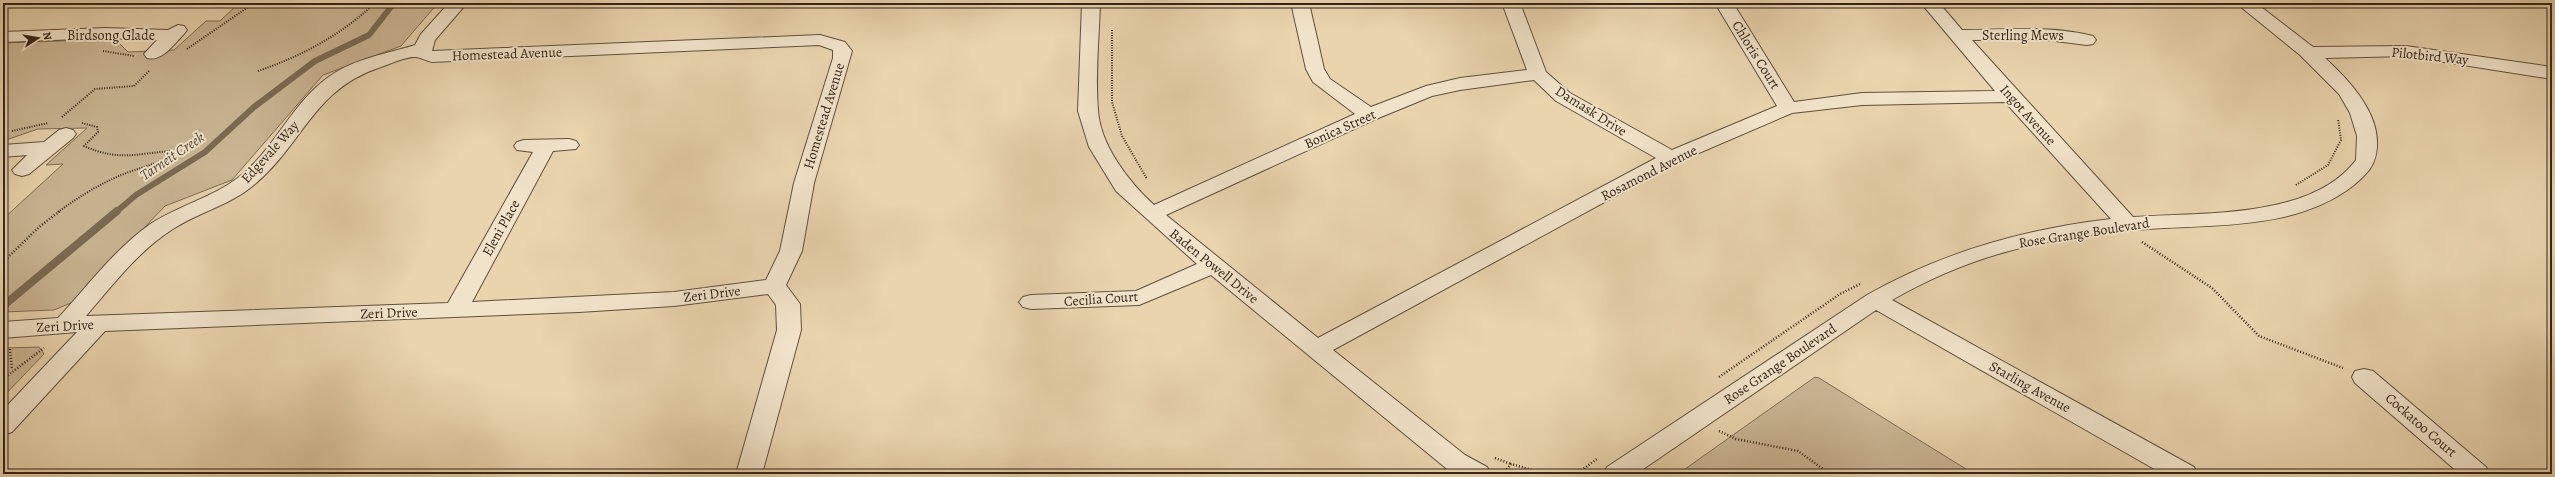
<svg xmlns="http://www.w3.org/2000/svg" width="2555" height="477" font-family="Alegreya,serif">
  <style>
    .green { fill: #cab694; stroke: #7e6e56 }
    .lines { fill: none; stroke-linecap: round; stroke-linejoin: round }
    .stream-far1 { stroke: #7b6a53; stroke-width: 6 }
    .stream { stroke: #7b6a53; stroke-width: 8 }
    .minor-casing { stroke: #60513e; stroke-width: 2 }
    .path-far1 { stroke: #332518; stroke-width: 2; stroke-dasharray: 1 1.5; stroke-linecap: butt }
    .path { stroke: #332518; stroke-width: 2.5; stroke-dasharray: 1 2; stroke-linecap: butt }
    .minor { fill: #f1e3ca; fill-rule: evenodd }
    .labels { text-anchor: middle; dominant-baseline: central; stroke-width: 4; stroke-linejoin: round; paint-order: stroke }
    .street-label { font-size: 14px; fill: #332518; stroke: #f1e3ca }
    .water-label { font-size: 15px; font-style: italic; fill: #574836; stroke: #f1e3ca }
  </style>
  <rect width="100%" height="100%" fill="#e9d4ae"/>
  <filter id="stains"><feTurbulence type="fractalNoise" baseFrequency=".005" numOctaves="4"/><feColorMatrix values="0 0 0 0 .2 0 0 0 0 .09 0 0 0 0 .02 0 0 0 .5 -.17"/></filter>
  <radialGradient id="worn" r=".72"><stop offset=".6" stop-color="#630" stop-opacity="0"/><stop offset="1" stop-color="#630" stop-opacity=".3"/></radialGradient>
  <g class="green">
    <path d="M239 3H438L401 46 323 75 232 180 165 206 73 302 54 310 3 312V219L63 164 46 165 87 128 38 129 3 141V43L115 39 128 52 174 50 206 21H220Z"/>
    <path d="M39 347 44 354 3 397V348Z"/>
    <path d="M1815 377 1819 378 1974 474H1678Z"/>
  </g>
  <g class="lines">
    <path class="stream-far1" d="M116 212 136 195 205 152 254 107 315 61 369 35 394 3"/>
    <path class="stream" d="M3 306 117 211"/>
    <defs>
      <g id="minor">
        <path d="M449 3H467L435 40 432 51 820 35 845 42 852 51 814 183 802 251 786 285 800 304 801 330 762 474H736L777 330 776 305 768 294 674 306 579 312 105 331 12 432 3 435V410L77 332 3 338V322L58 318C87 287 114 250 149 225 177 206 212 198 239 177 275 149 292 102 330 76 354 59 386 54 415 45L421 34ZM819 45 833 50V58L794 183 780 251 766 280 674 292 472 302 553 151 576 149 579 145 576 141 569 139 524 140 517 142 514 146 517 150 533 152 448 303 86 316C112 286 138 251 173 229 199 212 231 205 255 184 304 143 313 89 381 67 390 64 406 56 416 57 419 57 427 61 432 62Z"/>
        <path d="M1082 3H1100C1099 38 1095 75 1098 110 1100 145 1129 182 1154 205L1355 114 1313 82 1306 69 1291 3H1309L1324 69 1330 79 1371 107 1426 86 1460 78 1527 70 1502 3H1520L1546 72 1570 93 1672 150 1777 106 1715 3H1733L1794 102 1862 93 1995 91 1921 3H1939L1962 30C2007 30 2050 25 2093 36L2096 40 2093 44 2087 45 2039 39 1972 40 2133 217C2200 212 2311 220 2356 160L2357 136 2350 113 2339 94 2300 55 2236 3H2256L2313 47 2406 46 2552 67V79L2406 56 2325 58C2349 80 2379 112 2377 146 2376 165 2368 173 2354 185 2297 230 2216 224 2148 229 2116 231 2085 235 2053 241 1997 251 1942 271 1892 300L2194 467 2198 474H2163L1876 310 1636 474H1603L1607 467 1867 295C1943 252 2024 229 2111 219L2005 102 1862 105 1792 113 1678 162 1333 350 1465 455 1487 467 1491 474H1456L1447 469 1211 275 1139 305 1031 309 1023 307 1019 302 1023 297 1031 295 1136 291 1197 264 1116 191 1089 147 1078 111ZM1534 80 1556 101 1656 158 1318 338 1166 215 1376 119 1432 96 1460 90Z"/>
        <path d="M178 25 184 26 187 30 184 34C174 44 162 62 147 58L144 54 157 40 105 38 3 42V32L105 28 168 30Z"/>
        <path d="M66 128 73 130 76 134 73 138 29 174 22 176 15 174 12 170 27 155 3 157V145L44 142 59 130Z"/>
        <path d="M2364 369 2373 371 2486 467 2490 474H2460L2355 383 2352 377 2355 371Z"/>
      </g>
    </defs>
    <use href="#minor" class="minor-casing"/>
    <g class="path-far1">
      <path d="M1112 30V102L1122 136 1147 179"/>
      <path d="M187 49 254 3"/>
      <path d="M103 51 134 56"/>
      <path d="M258 71C302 56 341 35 375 3"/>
      <path d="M62 117 95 89 134 86 150 70"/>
      <path d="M12 131 48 123"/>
      <path d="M2296 185 2328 165 2341 140 2338 119"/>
      <path d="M58 212C77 198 98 185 119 176 137 168 157 165 173 154V151C137 153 120 162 84 146L98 132 97 127 82 123"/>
    </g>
    <g class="path">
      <path d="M2142 242 2212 288 2259 336 2343 368"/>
      <path d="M3 262 39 227 60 211"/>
      <path d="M10 349 12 370"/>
      <path d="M1719 377 1840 294 1860 284"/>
      <path d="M3 379 44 348"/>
      <path d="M1719 431 1736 439 1798 451 1830 474"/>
      <path d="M1495 458 1511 464"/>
      <path d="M1503 474 1511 464 1536 471 1582 470 1597 459"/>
    </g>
    <use href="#minor" class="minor"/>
  </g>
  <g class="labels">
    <g class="street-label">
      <text x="111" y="35">Birdsong Glade</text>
      <text x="2023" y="35">Sterling Mews</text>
      <text transform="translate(507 54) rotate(-2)">Homestead Avenue</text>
      <text transform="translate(1756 55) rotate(58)">Chloris Court</text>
      <text transform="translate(2430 56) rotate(6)">Pilotbird Way</text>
      <text transform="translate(1591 111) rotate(32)">Damask Drive</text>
      <text transform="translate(2028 115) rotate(48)">Ingot Avenue</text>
      <text transform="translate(824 116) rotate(-73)">Homestead Avenue</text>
      <text transform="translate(1340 129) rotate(-24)">Bonica Street</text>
      <text transform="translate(270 152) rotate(-48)">Edgevale Way</text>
      <text transform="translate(1649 173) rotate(-27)">Rosamond Avenue</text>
      <text transform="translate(501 228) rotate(-61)">Eleni Place</text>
      <text transform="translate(2084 233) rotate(-9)">Rose Grange Boulevard</text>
      <text transform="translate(1214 266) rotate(39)">Baden Powell Drive</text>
      <text transform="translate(712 294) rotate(-7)">Zeri Drive</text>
      <text transform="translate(1101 299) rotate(-4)">Cecilia Court</text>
      <text transform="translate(389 313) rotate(-2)">Zeri Drive</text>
      <text transform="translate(65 326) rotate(-3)">Zeri Drive</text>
      <text transform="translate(1780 364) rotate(-34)">Rose Grange Boulevard</text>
      <text transform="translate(2030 387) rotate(29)">Starling Avenue</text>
      <text transform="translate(2421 425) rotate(41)">Cockatoo Court</text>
    </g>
    <g class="water-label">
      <text transform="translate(172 156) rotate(-34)">Tarneit Creek</text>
    </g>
  </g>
  <rect width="2555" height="477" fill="none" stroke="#e9d4ae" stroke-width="16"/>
  <rect x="4" y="4" width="2547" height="469" fill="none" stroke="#332518" stroke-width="2"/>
  <rect x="8" y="8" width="2539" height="461" fill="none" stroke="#332518"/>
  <g transform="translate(38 38) rotate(78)" stroke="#f1e3ca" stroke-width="3" paint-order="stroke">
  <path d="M0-3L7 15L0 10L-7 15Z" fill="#332518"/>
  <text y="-6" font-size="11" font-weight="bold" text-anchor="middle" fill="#332518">N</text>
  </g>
  <rect width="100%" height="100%" filter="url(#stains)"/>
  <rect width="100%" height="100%" fill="url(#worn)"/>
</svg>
